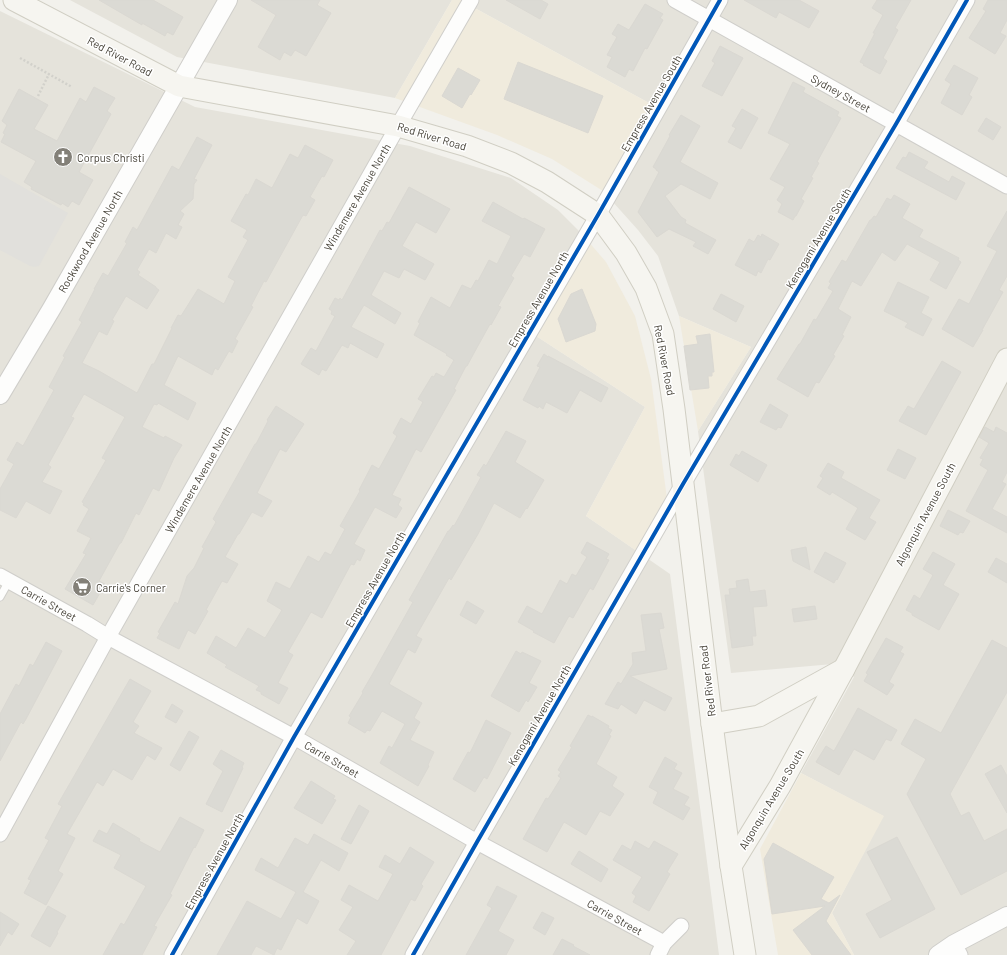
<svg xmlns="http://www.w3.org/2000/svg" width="1007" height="955" font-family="Barlow,sans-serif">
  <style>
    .residential { fill: #e5e3db }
    .commercial { fill: #f0ebdd }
    .parking { fill: #e1e0dc }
    .building { fill: #dbdad4; stroke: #dad8d2 }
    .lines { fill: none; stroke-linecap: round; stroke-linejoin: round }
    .service-casing { stroke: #cfceca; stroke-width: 9 }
    .minor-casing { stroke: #cfceca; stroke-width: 17 }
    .tertiary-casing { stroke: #cfceca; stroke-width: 20 }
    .secondary-casing { stroke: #d0cec3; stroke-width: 23 }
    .path { stroke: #d2d1cb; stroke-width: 2.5; stroke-dasharray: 2 2; stroke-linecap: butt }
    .service { stroke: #fdfdfc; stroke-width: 7 }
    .minor { stroke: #fdfdfc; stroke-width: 15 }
    .tertiary { stroke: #fdfdfc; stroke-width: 18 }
    .secondary { stroke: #f6f5f0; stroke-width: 21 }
    .cycleway-casing { stroke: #fff; stroke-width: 6 }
    .cycleway { stroke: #0057b8; stroke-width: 4 }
    .labels { text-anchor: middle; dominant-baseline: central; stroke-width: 3; stroke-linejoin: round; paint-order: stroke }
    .street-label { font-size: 11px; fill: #474339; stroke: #fff }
    .poi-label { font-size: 11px; fill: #474339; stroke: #fff; text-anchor: start }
  </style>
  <rect width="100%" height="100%" fill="#f2f1ec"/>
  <g class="residential">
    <path d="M70 0H452L395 98 177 57Z"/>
    <path d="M460 0H1007V955H854L832 913 883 816 801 773 854 677 833 664 731 673 698 431 751 347 679 316 658 256 638 230 603 191 651 104Z"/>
    <path d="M0 11 195 107 410 146 511 178 558 210 581 233 533 334 645 407 586 516 670 574 719 955H0Z"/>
  </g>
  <g class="commercial">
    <path d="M452 0H460L651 104 603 191 552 159 497 135 395 98Z"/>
    <path d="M581 233 606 262 635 316 651 379 667 499 638 552 586 516 645 407 533 334Z"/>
    <path d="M679 316 751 347 698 431Z"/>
    <path d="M801 773 884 816 832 913 854 955H778L760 849Z"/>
  </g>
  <path class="parking" d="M0 174 68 213 39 266 34 267 30 266 0 250Z"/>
  <g class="building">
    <path d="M99 0H153L183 17 173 35 167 32 165 36 142 23V25Z"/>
    <path d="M251 0H320L317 5 331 13 306 56 295 50 291 56 284 52 280 60 258 47 276 15Z"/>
    <path d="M506 0H541L548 4 540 19Z"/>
    <path d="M744 0H799L819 11 809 28 779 12 776 18Z"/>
    <path d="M877 0H911L895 28 898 30 883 58 887 61 880 74 863 65 864 64 860 62 875 33H873L883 15 872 8Z"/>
    <path d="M988 0H1007V20L1000 33 1006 36 995 54 969 38 986 11 983 9Z"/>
    <path d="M645 4 663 14 660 18 663 20 647 49 645 48 633 71 629 69 625 77 607 67 612 57 607 55 617 37 612 34 618 24 629 30Z"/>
    <path d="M720 46 743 58 722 96 702 86 715 63 712 61Z"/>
    <path d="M518 62 603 96 588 133 504 99Z"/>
    <path d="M954 65 978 78 969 95 972 97 962 115 941 103 951 84 945 80Z"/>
    <path d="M458 68 480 80 471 95 470 94 462 108 442 96Z"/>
    <path d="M793 82 805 88 803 92 839 112 837 116 841 118 817 162 819 163 811 177 813 178 801 199 804 201 796 216H795L793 220 778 212 782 204 777 200 785 187 770 179 790 144 768 133Z"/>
    <path d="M94 87 115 98 107 111 111 114 79 172 93 180 79 205 72 201 68 207 62 203 61 205 31 189 32 187 24 182 36 161 1 142 5 134 3 133 7 125 2 121 19 89 48 105 34 129 57 141 80 98 86 102Z"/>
    <path d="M742 109 758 118 741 149 728 142 736 128 732 126Z"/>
    <path d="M681 115 700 126 680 162 718 183 710 199 681 184 665 196 681 217 686 220 685 223 716 240 708 254 693 246 696 242 669 229 657 237 638 212 659 172 656 170V169L653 167 670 136 669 135Z"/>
    <path d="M986 118 1001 127 993 140 978 131Z"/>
    <path d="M197 137 212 145 194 179 197 180 194 184 193 199 180 211 184 214 178 225 182 227 176 239 166 233 156 253 149 249 137 270 140 272 138 275 156 287V288L159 290 147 309 126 296 112 320 114 321 107 335 99 331 82 363 99 371 137 393 152 364H154L172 328H171L178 315 181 316 198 289 224 304 235 281 228 277 248 240 243 237 247 230 231 221 246 194 248 195 256 179 272 188 290 154 298 158 305 145 333 160 324 177 322 176 310 197 315 200 306 216 303 215 266 282 264 281 251 306 253 307 235 339 238 341 232 353 229 351 218 370 215 368 212 375 178 356 164 385 196 403 188 420 158 403 157 405 154 404 142 427 164 438 165 436 182 445 174 458 159 491 153 488 139 515 136 513 121 543H120L99 581 105 584 93 605 65 589 86 554 83 553 91 538 77 531 89 509 83 505 84 503 82 502 106 460 102 458 125 417 84 394 71 417 74 418 48 465 51 467 42 482 62 491 50 514 26 501 16 518 0 510V489L14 464 7 460 17 442 23 446 54 390 49 387 65 357 63 356 82 322 79 320 95 289H94L103 273 108 276 127 243 125 242 133 227 137 230 172 166 179 170Z"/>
    <path d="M909 152 928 162 924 168 949 182 952 176 965 183 956 200 896 168 903 157 906 158Z"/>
    <path d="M409 187 450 209 436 233 416 222 402 246 434 264 425 280 404 269 399 278 384 271 371 295 401 313 395 324 364 305 351 327 384 344 377 358 350 343 348 348 342 345 326 371 322 369 319 375 301 364 311 348 316 351 335 316 331 314 332 311 329 309 335 298 339 300 340 298 342 300 380 230 382 231 387 222 389 223Z"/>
    <path d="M894 195 910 204 902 218 923 230 919 237 959 258 958 260 961 262 946 289 930 280 940 262 907 244 895 261 882 252 861 286 852 281 838 309 851 317 842 335 844 336 833 355 835 356 819 383 816 382 808 397 777 379 799 344H800L814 319 816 320 833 291 828 288 831 283 829 282 842 260 846 262 870 220H871L874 216 876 217 887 198 891 200Z"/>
    <path d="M493 202 523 219 524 218 545 229 530 257 524 254 511 276 514 278 498 306 501 307 491 325 490 324 474 353 467 366H466L454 389 456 390 421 452 416 449 400 480 392 495 401 499 398 505 402 508 396 518 375 507 354 544 365 550 360 561 357 559 354 565 351 564 322 618 311 612 288 652 293 655 278 683 288 688 279 704 261 694V692L256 690 259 686 225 667 227 665 207 653 216 636 236 648 248 628 265 638 282 610 267 601 276 582 290 589 308 556 319 562 325 552 331 555 345 529 340 526 360 491 359 490 372 465 379 469 397 436 393 433 401 418 411 424 423 402 418 399 432 376 434 377 436 373 444 377 454 360 446 355 447 354 414 335 420 323 418 322 431 297 450 308 462 285 471 289 476 280 478 281 489 260 497 264 511 236 482 221Z"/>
    <path d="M1007 211V276L999 290 1003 292 982 330H983L973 347 942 329 959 299 969 304 997 251 987 246Z"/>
    <path d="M762 234 779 244 770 260 768 259 761 273 758 271 756 276 735 265 749 239 754 242 758 235 761 237Z"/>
    <path d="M898 282 929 297 921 313 932 319 923 336 905 327 908 323 884 311Z"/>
    <path d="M582 289 596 324 595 331 566 342 558 319 571 294Z"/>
    <path d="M721 294 744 306 736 322 713 309Z"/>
    <path d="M710 334 714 372H712V376H708L709 388 690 390 684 346 698 344 696 336Z"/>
    <path d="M544 354 548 357V356L608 388 601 402 580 390 567 413 546 402 543 409 539 406 538 408 523 400 540 367 537 366Z"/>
    <path d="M942 361 961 372 926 435 899 421 908 406 914 409Z"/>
    <path d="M770 404 788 415 781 428 778 427 776 430 760 422Z"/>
    <path d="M276 406 304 424 286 452 280 449 257 493 272 501 262 517 252 512 239 534H238L225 557 238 564 227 583 222 581 206 610 208 611 195 634 188 630 179 649 157 638 160 633 158 632 175 602 178 604 187 576 194 568 204 548 202 547 216 522 213 519 255 444H256L268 421 267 420Z"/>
    <path d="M985 427 994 432 996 427 1007 433V472L1002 482 1006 484 992 509 1007 517V533L966 511 988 470 980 465 983 459 980 458 989 443 979 437Z"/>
    <path d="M506 431 526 441 515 462 544 480 527 509 526 508 520 518 494 503 478 534 451 580 449 578 416 636 422 639 415 653 408 649 389 684 422 703 414 718 420 722 410 740 434 752 428 765 429 766 418 786 380 763 389 746 392 748 405 724 382 711 370 731 367 730 365 733 348 723 351 717 349 716 363 693 362 692 372 675 413 602 409 600 448 531H449L453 525 454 526 481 477 477 475 484 464 486 466Z"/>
    <path d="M898 449 916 458 905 479 887 470Z"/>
    <path d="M742 451 767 465 758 482 730 465 736 454 739 456Z"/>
    <path d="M828 463 844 472 841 478 880 500 869 518 876 522 865 540 846 529 858 508 832 492 830 495 817 487 823 478 820 476Z"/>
    <path d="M948 510 970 521 963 533 960 532 958 535 940 526Z"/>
    <path d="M587 542 609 554 606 559 609 560 593 590 590 588 573 618 569 616 554 643 533 632 534 631 518 622 527 606 542 614 560 580 567 584 572 574 576 576 587 557 581 553Z"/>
    <path d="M806 547 810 570 793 561 791 550Z"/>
    <path d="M825 552 846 563 837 580 836 579 834 583 814 572Z"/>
    <path d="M933 552 955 564 943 585 959 594 939 630 912 615V613L906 610 914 595 920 599 933 575 923 569Z"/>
    <path d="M996 558 1007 564V583L988 572Z"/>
    <path d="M748 579 750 592 765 590 767 606 753 607 756 636H752L753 645 732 648 725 595H730L729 589 737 588 736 581Z"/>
    <path d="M467 601 484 611 476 624 460 615Z"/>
    <path d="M815 606 817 619 794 622 792 609Z"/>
    <path d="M661 613 664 628 659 629 667 669 630 676 672 698 665 711 644 700 636 714 621 704 618 709 605 704 618 682 621 684 633 664 632 653 646 651 641 615Z"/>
    <path d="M886 638 903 647 900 652 904 654 889 682 894 685 887 695 864 681 868 674 866 673Z"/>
    <path d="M992 640 1007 648V692L950 794 961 816 969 812 984 841 1007 829V871L961 895 907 794 926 759 901 744 915 719 941 733Z"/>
    <path d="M46 642 62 651 26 719 23 724 21 722 0 761V714L16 684 19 686 30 664 33 666Z"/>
    <path d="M516 651 521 654 522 652 541 661 529 683 537 687 528 702 526 700 519 712 491 696Z"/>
    <path d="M130 679 151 691 133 722 139 726 134 733 162 748 155 760 147 755 132 780 113 769 103 786 97 782 67 834 75 838 58 871 63 874 46 905 24 893 31 880 28 879 49 840 45 838 62 806 58 804Z"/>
    <path d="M172 704 183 711 176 723 165 717Z"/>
    <path d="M858 708 897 730 891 741 886 739 874 760 854 749 839 775 816 762 826 746 834 751Z"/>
    <path d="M588 715 592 717V716L609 726 608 728 612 730 609 735 611 736 596 764 617 777 612 786 624 794 610 816 600 811 586 835 564 822 547 852 523 839 546 798 548 799 561 778 558 776 561 772 558 770 572 747 570 746Z"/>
    <path d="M486 720 511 733 487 779 484 777 475 792 453 779 468 752 470 753Z"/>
    <path d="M189 731 199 737 180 771 170 765Z"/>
    <path d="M221 750 244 763 242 767 243 768 222 812 206 804 223 771 213 764Z"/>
    <path d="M665 757 677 764 674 769 682 773 673 789 689 797 684 805 690 808 683 820 653 803 658 792 649 787Z"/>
    <path d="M1001 765 1007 776V813L985 774Z"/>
    <path d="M311 781 335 796 333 799 336 800 322 824 294 808Z"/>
    <path d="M359 805 369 811 351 844 341 839Z"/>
    <path d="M180 817 204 830 195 848 194 847 170 894 172 895 154 926 157 927 142 955H103L121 923 124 925 146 886 114 868 121 855 93 841 99 830 107 834 113 823 140 839 139 841 160 852Z"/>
    <path d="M314 834 348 853 339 871 321 860 303 892 319 901 307 924 297 918 281 950 277 948 274 955 256 946 251 955H217L247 901 281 919 296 892 255 870 261 858 278 868 295 838 308 845Z"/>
    <path d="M897 837 935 909 880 938 866 914 892 900 867 852Z"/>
    <path d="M635 841 649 849 654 841 678 854 667 872 670 874 649 911 633 902 636 896 632 893 642 877 613 860 622 845 631 850Z"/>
    <path d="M773 843 834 877 821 899 829 903 840 895 826 921 851 955H812L793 930 825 906 772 914 764 859Z"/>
    <path d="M410 847 434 862 421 884 423 886 415 901 411 899 381 955H347L356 941 339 930 353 907 341 900 349 885 378 901 393 874 379 867 385 855 400 864Z"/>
    <path d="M579 851 608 869 601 882 571 864Z"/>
    <path d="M497 886 517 896 498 931 514 940 506 955H466L492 908 487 905Z"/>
    <path d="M48 906 66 916 57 932 58 933 50 947 31 936Z"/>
    <path d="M0 912 19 924 12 935 8 932 0 946Z"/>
    <path d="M542 912 554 918 545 935 533 928Z"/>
    <path d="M562 939 574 945 573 946 590 955H553Z"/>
  </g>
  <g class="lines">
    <defs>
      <path id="service" d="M0 597 9 581"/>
      <g id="minor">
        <path d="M675 0 1007 186"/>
        <path d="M0 576 87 624 108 637 294 737 477 842 664 943"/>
        <path d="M0 834 108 637 398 126 471 0"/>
        <path d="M954 944 960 955"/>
        <path d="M172 955 294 737 598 215 720 0"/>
        <path d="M413 955 477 842 683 484 896 124 967 0"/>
        <path d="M658 955 664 943 681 926"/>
      </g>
      <g id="tertiary">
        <path d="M0 395 52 308 228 0"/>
        <path d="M938 955 954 944 1007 916"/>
      </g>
      <g id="secondary">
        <path d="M14 0 179 86 398 126 467 146 511 163 547 182 598 215 626 253 646 288 663 334 674 409 712 724 731 866 745 955"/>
        <path d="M712 724 759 716 844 669"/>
        <path d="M731 866 780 786 844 669 1007 359"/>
      </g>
    </defs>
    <use href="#service" class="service-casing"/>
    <use href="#minor" class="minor-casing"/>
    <use href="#tertiary" class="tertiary-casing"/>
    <use href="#secondary" class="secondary-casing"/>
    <g class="path">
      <path d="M20 58 72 87"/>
      <path d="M38 96 49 74"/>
    </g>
    <use href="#service" class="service"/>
    <use href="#minor" class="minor"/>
    <use href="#tertiary" class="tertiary"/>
    <use href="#secondary" class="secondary"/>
    <defs>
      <g id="cycleway">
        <path d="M172 955 294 737 598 215 720 0"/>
        <path d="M413 955 477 842 683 484 896 124 967 0"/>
      </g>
    </defs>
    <use href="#cycleway" class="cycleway-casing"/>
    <use href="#cycleway" class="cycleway"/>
  </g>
  <defs>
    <symbol id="church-disc" viewBox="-11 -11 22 22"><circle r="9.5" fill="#838078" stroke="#fff"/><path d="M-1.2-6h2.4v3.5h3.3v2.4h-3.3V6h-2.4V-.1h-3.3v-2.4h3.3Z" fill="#fff"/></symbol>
    <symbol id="supermarket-disc" viewBox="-11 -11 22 22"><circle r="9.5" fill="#838078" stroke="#fff"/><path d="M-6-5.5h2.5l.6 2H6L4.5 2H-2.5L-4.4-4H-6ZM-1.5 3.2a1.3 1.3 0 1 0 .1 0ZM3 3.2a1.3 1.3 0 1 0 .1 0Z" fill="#fff"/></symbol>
  </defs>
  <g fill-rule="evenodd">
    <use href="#church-disc" x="52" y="146" width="22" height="22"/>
    <use href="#supermarket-disc" x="71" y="576" width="22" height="22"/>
  </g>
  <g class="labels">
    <g class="street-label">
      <text transform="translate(120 56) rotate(28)">Red River Road</text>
      <text transform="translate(841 93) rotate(29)">Sydney Street</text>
      <text transform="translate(651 103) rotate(-60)">Empress Avenue South</text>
      <text transform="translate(432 136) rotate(17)">Red River Road</text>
      <text transform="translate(357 197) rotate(-60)">Windemere Avenue North</text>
      <text transform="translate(818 238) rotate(-59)">Kenogami Avenue South</text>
      <text transform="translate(90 241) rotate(-60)">Rockwood Avenue North</text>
      <text transform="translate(538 299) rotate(-60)">Empress Avenue North</text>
      <text transform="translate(665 360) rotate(79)">Red River Road</text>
      <text transform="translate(198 479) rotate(-60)">Windemere Avenue North</text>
      <text transform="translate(925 514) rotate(-62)">Algonquin Avenue South</text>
      <text transform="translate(375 579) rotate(-60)">Empress Avenue North</text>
      <text transform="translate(49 603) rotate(29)">Carrie Street</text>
      <text transform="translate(707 681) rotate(-97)">Red River Road</text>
      <text transform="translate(539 715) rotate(-60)">Kenogami Avenue North</text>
      <text transform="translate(332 759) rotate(30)">Carrie Street</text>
      <text transform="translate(771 799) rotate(-59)">Algonquin Avenue South</text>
      <text transform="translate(214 861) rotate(-61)">Empress Avenue North</text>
      <text transform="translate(615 917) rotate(29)">Carrie Street</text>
    </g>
    <g class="poi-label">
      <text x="77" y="157">Corpus Christi</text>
      <text x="96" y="587">Carrie's Corner</text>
    </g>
  </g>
</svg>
